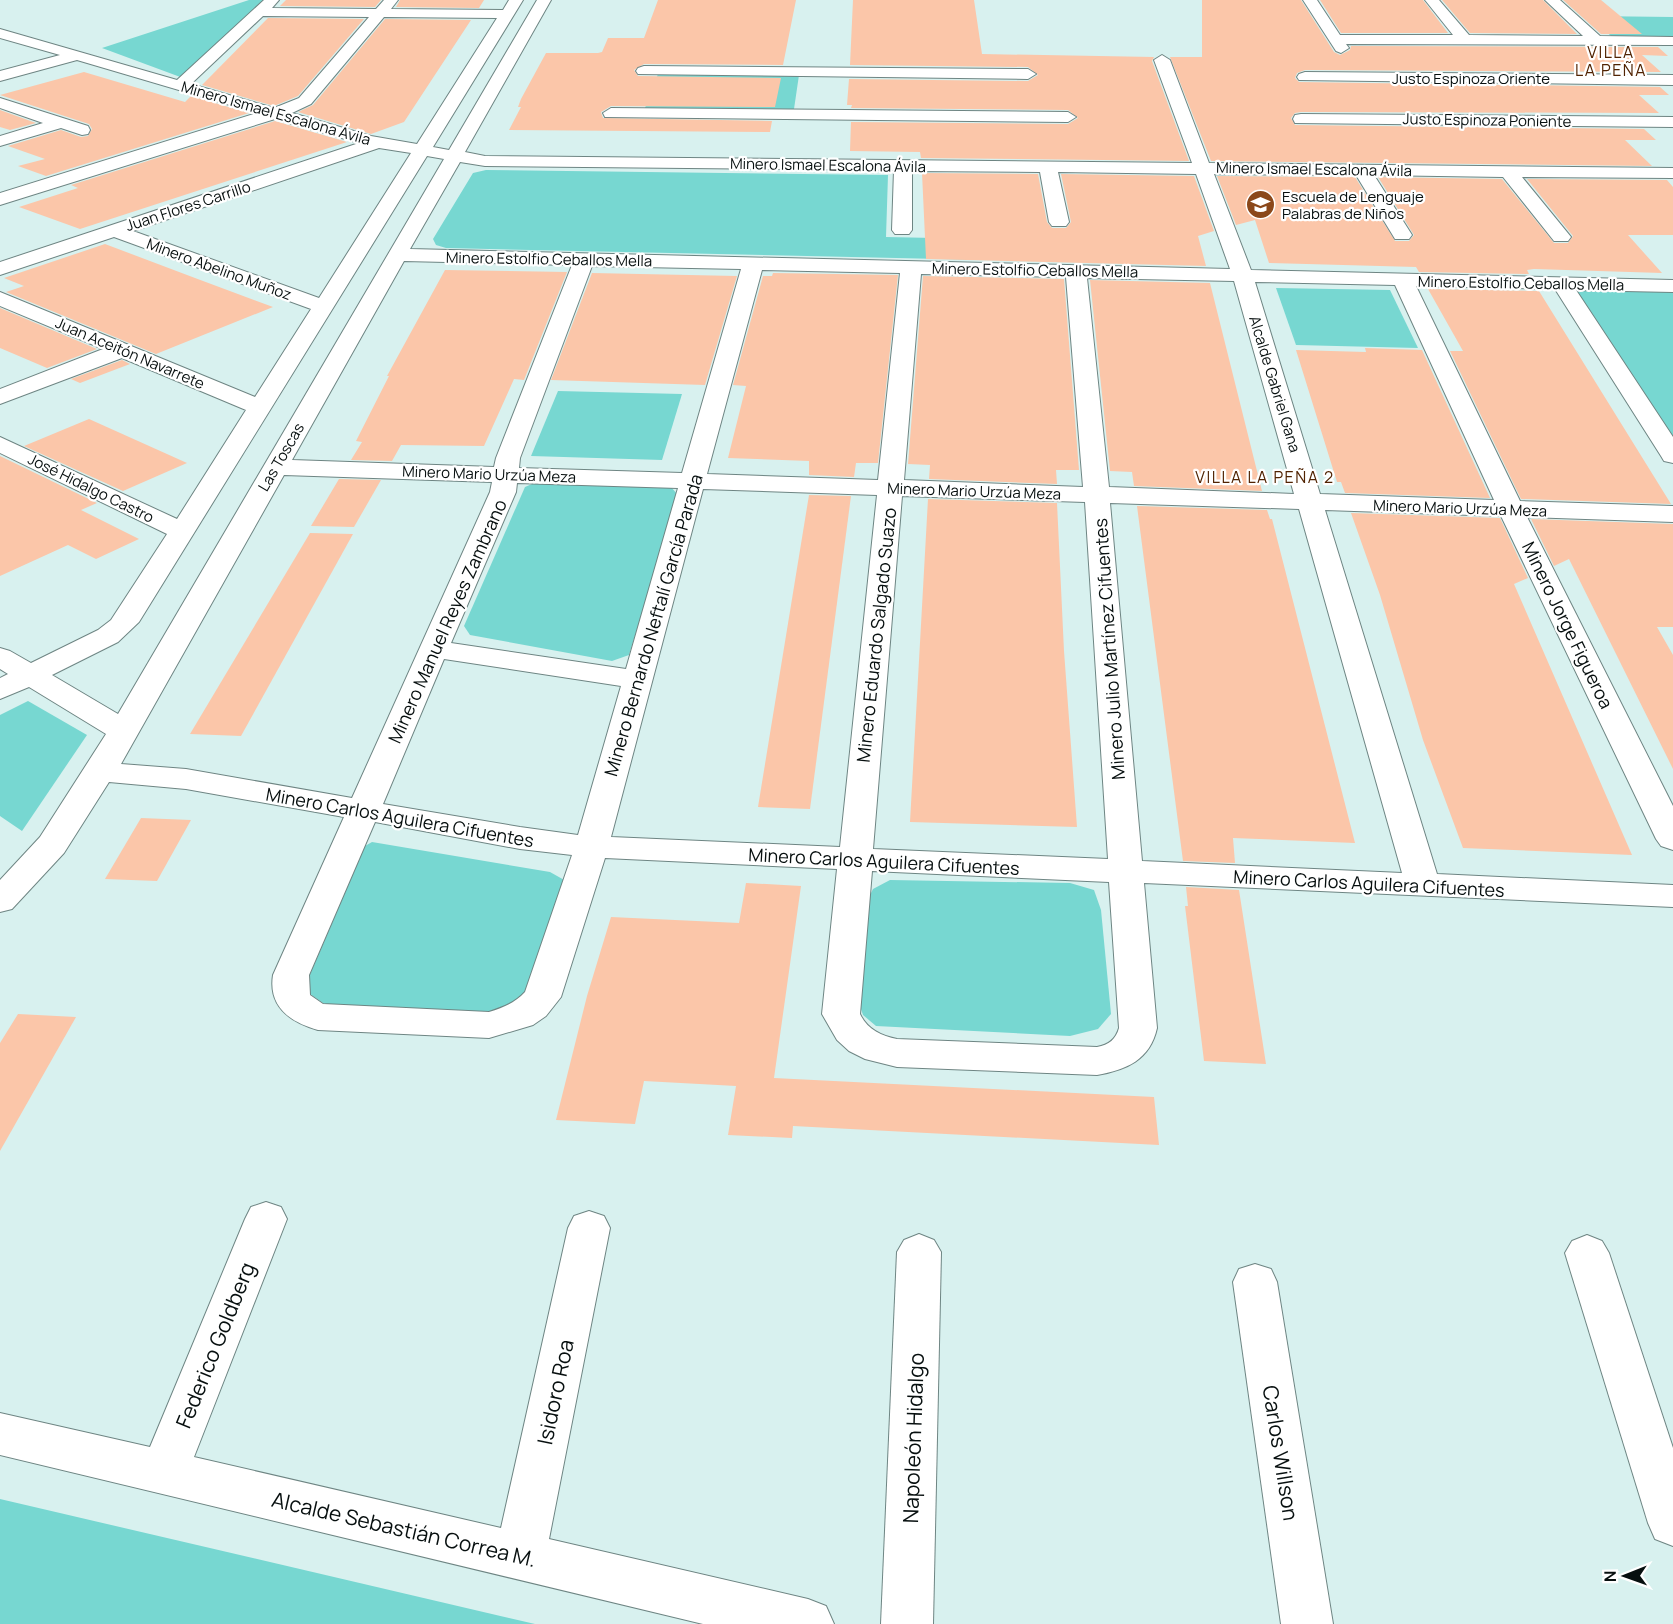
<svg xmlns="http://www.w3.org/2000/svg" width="1673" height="1624" font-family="Manrope,sans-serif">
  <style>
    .green { fill: #77d7d1 }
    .building { fill: #fbc6a9 }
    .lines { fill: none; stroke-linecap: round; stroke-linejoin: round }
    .minor-casing { stroke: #6e8583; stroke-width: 2 }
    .minor { fill: #fff; fill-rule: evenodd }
    .labels { text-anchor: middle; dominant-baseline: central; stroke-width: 4.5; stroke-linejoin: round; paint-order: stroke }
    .far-street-label { font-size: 15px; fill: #070f0f; stroke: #fff }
    .far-poi-label { font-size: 15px; fill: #070f0f; stroke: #fff; text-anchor: start }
    .far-neighbourhood-label { font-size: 16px; letter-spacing: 1.5px; fill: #512302; stroke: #fff }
    .street-label { font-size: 18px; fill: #070f0f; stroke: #fff }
    .near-street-label { font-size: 21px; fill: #070f0f; stroke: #fff }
  </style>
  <rect width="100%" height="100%" fill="#d8f1ef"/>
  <g class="green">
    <path d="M249 0H270L183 78 102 48Z"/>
    <path d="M1589 16 1673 17V37L1611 36Z"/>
    <path d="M658 74 799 75 794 109 645 108Z"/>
    <path d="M486 170 888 175 886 237 984 239 986 260 446 248 436 245 433 239 473 173Z"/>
    <path d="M1276 288 1390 290 1418 348 1296 345Z"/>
    <path d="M1575 290 1673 292V440Z"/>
    <path d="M558 391 682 394 662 460 531 456Z"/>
    <path d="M539 481 671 487 678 495 629 655 612 661 470 635 464 626 525 487Z"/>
    <path d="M28 701 87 735 22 831 0 816V715Z"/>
    <path d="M372 842 550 872 566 881 530 996 491 1013 341 1008 323 1003 310 994 308 979 365 846Z"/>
    <path d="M890 880 1070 883 1094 890 1101 910 1111 1014 1098 1029 1070 1036 876 1026 863 1015 859 1003 867 901 873 889Z"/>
    <path d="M0 1499 535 1624H0Z"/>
  </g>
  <g class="building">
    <path d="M286 0H381L375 7 280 6Z"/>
    <path d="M400 0H484L479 8 396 7Z"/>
    <path d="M658 0H796L783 65 644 64 634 70 638 76 781 78 775 107 611 106 601 112 603 118 772 121 770 132 509 130 521 107H518L521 99 546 53H598L602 52 608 38H644Z"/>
    <path d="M853 0H974L982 54 1154 57 1152 61 1189 161 921 158 920 152 850 151 851 122 1068 124 1078 118 1068 110 851 108 852 105H847L849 79 1028 81 1038 75 1028 67 850 65Z"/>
    <path d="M1202 0H1301L1334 52 1340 55 1350 50 1351 46 1658 47 1668 56 1642 55 1661 72 1305 70 1297 73 1295 78 1299 82 1660 87 1669 95H1639L1659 113 1301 112 1295 113 1291 118 1295 125 1644 129 1656 140H1625L1652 166 1211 161 1170 57H1202Z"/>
    <path d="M1320 0H1423L1448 33H1341Z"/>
    <path d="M1442 0H1543L1577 34 1470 33Z"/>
    <path d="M1563 0H1601L1642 34H1601Z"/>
    <path d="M268 18 364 19 298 96 274 106 202 85Z"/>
    <path d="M385 19 471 20 404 122 371 134 298 112 313 105Z"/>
    <path d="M84 72 185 102 191 96 249 113 46 176 18 166 45 159 8 146 61 130 81 137 88 136 92 129 89 124 0 95Z"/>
    <path d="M0 110 36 123 10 130 0 127Z"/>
    <path d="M275 121 347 142 80 229 19 207 78 188 71 185Z"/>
    <path d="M922 173 1038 174 1047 222 1052 228H1066L1071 222 1061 174 1194 176 1214 231 1198 236 1206 266 926 259Z"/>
    <path d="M1217 176 1355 177 1395 241H1409L1414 235 1378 177 1502 179 1554 243H1568L1573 236 1527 179 1667 180 1673 187V235H1628L1662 273 1534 269 1527 270 1529 274 1419 272 1416 267 1269 263 1255 220 1236 225Z"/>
    <path d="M105 244 195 278 273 307 156 354 6 292 24 286 4 278Z"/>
    <path d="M445 270 567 272 524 380 514 379 484 446 401 445 392 461 351 460 362 442 356 441 389 376H387Z"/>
    <path d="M592 273 737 276 705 385 551 380Z"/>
    <path d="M773 273 898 275 878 463H856L854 477 809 475V461L728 458 746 386 733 385 763 276H772Z"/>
    <path d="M923 276 1064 279 1079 470H1056L1057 484 929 479 930 465 908 464Z"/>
    <path d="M1090 280 1210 283 1262 491 1134 486 1132 472 1110 471Z"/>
    <path d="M1428 289 1539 291 1671 504 1521 499 1450 351H1463Z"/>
    <path d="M0 308 97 349 47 368 0 348Z"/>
    <path d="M1365 348 1422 350 1490 498 1345 493 1341 482H1337L1296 350 1366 352Z"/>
    <path d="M122 360 130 364 80 383 71 379Z"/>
    <path d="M89 419 187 463 123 491 24 446Z"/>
    <path d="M0 456 97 503 81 510 139 539 96 559 68 545 0 576Z"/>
    <path d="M339 479 381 480 354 527 311 526Z"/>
    <path d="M809 495 851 496 810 809 758 807Z"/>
    <path d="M928 499 1057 503 1064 651 1077 827 910 822Z"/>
    <path d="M1137 506 1267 510 1270 519H1272L1355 843 1233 838 1235 863 1183 861Z"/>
    <path d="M1351 513 1500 518 1528 578 1514 584 1632 855 1463 848 1423 740 1380 595Z"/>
    <path d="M1531 519 1673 524V627H1657L1673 655V769L1569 559 1554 566Z"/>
    <path d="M310 533 353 534 241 736 190 734Z"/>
    <path d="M141 818 191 820 157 881 105 879Z"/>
    <path d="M746 883 801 886 774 1078 1154 1097 1159 1145 793 1126 792 1138 728 1135 736 1086 644 1081 635 1124 556 1120 587 996 611 917 739 923Z"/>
    <path d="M1186 887 1239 890 1266 1064 1204 1061 1185 906H1188Z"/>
    <path d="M18 1014 76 1017 0 1151V1043Z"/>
  </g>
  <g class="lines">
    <defs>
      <g id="minor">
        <path d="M264 0H279L272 8 376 9 384 0H398L391 9 503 10 509 0H523L433 147 449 150 537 0H551L465 152 485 156 1192 163 1154 60 1162 55 1170 60 1209 163 1673 168V178L1522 177 1571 237 1568 241H1554L1503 177 1374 175 1412 235 1409 239H1395L1356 175 1214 174 1251 270 1673 280V292L1576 290 1673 437V463L1664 461 1661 456 1555 289 1416 286 1520 501 1673 506V522L1527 517 1673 806V850L1661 846 1656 839 1501 516 1325 510 1437 874 1673 885V907L1144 883 1157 1028C1150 1060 1126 1070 1097 1075L897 1067 865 1059 849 1051 837 1040 822 1014 837 869 605 858 561 997 546 1016 533 1025 489 1038 318 1030C290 1022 268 1007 273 975L344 817 186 789 109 782 64 853 12 909 0 912V880L40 837 106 734 29 687 0 699V678L8 674 0 669V648L10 651 31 663 98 630 111 620 167 534 0 453V437L177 519 246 410 122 358 0 404V389L103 349 0 306V292L255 397 311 309 114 237 0 275V262L359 143 275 119 0 205V193L257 113 77 60 0 81V71L60 55 0 38V29L177 80ZM263 16 369 17 299 98 274 108 191 84ZM384 17 497 18 417 144 371 136 292 113 311 104ZM379 148 411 153 319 298 133 231ZM427 156 444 159 118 714 52 675 118 642 139 622ZM460 162 485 166 894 170 892 230 895 234H909L912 230V171L1040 172 1049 222 1052 226H1066L1069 222 1058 172 1196 174 1230 269 410 249ZM404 261 572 265 496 458 494 467 292 460ZM592 266 741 269 682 473 519 468 520 458ZM762 270 900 273 878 480 707 474ZM921 274 1066 277 1083 487 904 480ZM1087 278 1234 281 1294 494 1109 487ZM1255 282 1395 285 1494 500 1320 494ZM284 475 492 482 490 492 352 798 186 769 121 764ZM517 483 678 488 626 669 451 643 516 492ZM703 489 877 495 840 847 611 837ZM902 496 1085 502 1108 859 873 849ZM1110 503 1299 509 1402 873 1142 861ZM444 659 621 686 578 835 520 827 383 804ZM375 822 520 849 572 855 525 992C515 1003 504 1007 489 1012L323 1004 310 995 309 975ZM872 871 1109 882 1119 1028C1116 1039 1109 1045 1097 1047L897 1039C881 1036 867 1029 860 1014Z"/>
        <path d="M1303 0H1317L1340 35H1453L1425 0H1439L1469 35 1583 36 1545 0H1560L1600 36 1673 37V45L1346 44 1349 48 1341 53 1336 51Z"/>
        <path d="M644 66 1028 69 1036 74 1028 79 638 74 636 71 638 68Z"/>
        <path d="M1305 72 1673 75V85L1299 80 1297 77 1299 74Z"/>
        <path d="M0 98 88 126 90 130 88 134 82 135 61 128 0 146V136L43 123 0 108Z"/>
        <path d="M611 108 1068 112 1076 117 1068 122 605 117 603 113Z"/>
        <path d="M1301 114 1673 117V127L1295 123 1293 119 1295 115Z"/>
        <path d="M266 1202 281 1207 287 1219 194 1457 501 1528 568 1228 574 1216 589 1211 604 1216 610 1228 549 1539 808 1599 826 1606 834 1624H703L0 1455V1413L150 1447 245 1219 251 1207Z"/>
        <path d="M919 1234 934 1240 941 1252 933 1624H881L897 1252 904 1240Z"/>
        <path d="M1587 1235 1602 1241 1609 1253 1673 1448V1546L1655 1539 1648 1523 1565 1253 1572 1241Z"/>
        <path d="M1255 1264 1271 1269 1277 1282 1333 1624H1281L1233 1282 1239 1269Z"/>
      </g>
    </defs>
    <use href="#minor" class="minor-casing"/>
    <use href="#minor" class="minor"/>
  </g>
  <defs>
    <symbol id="school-disc" viewBox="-11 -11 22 22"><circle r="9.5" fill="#8b481a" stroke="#fff"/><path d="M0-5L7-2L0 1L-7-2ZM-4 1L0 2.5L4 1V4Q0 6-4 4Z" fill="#fff"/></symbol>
  </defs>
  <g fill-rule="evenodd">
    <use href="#school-disc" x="1244" y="188" width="33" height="33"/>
  </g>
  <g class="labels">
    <g class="far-street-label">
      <text x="1471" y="78">Justo Espinoza Oriente</text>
      <text transform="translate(276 113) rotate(16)">Minero Ismael Escalona Ávila</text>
      <text transform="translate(1487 120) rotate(1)">Justo Espinoza Poniente</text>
      <text transform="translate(828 165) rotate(1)">Minero Ismael Escalona Ávila</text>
      <text transform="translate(1314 169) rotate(1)">Minero Ismael Escalona Ávila</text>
      <text transform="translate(188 206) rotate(-18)">Juan Flores Carrillo</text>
      <text transform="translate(549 259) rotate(1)">Minero Estolfio Ceballos Mella</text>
      <text transform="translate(219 269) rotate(20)">Minero Abelino Muñoz</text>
      <text transform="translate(1035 270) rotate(1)">Minero Estolfio Ceballos Mella</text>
      <text transform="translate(1521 283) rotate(1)">Minero Estolfio Ceballos Mella</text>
      <text transform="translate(130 353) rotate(23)">Juan Aceitón Navarrete</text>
      <text transform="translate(1275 384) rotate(73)">Alcalde Gabriel Gana</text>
      <text transform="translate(281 457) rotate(-60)">Las Toscas</text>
      <text transform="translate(489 474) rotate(2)">Minero Mario Urzúa Meza</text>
      <text transform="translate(91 488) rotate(26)">José Hidalgo Castro</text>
      <text transform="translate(974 491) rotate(2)">Minero Mario Urzúa Meza</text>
      <text transform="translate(1460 508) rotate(2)">Minero Mario Urzúa Meza</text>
    </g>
    <g class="far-poi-label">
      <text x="1282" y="196">Escuela de Lenguaje<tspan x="1282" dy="17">Palabras de Niños</tspan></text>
    </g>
    <g class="far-neighbourhood-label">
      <text x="1611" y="52">VILLA<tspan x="1611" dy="18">LA PEÑA</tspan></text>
      <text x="1265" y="477">VILLA LA PEÑA 2</text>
    </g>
    <g class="street-label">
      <text transform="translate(447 621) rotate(-66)">Minero Manuel Reyes Zambrano</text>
      <text transform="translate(653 625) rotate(-74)">Minero Bernardo Neftalí García Parada</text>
      <text transform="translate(1568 625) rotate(64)">Minero Jorge Figueroa</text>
      <text transform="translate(876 635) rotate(-84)">Minero Eduardo Salgado Suazo</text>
      <text transform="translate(1109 649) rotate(-94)">Minero Julio Martínez Cifuentes</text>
      <text transform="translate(400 817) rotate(10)">Minero Carlos Aguilera Cifuentes</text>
      <text transform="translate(884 861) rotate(3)">Minero Carlos Aguilera Cifuentes</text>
      <text transform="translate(1369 883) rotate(3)">Minero Carlos Aguilera Cifuentes</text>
    </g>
    <g class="near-street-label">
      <text transform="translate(215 1345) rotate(-68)">Federico Goldberg</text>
      <text transform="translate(555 1392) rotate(-78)">Isidoro Roa</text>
      <text transform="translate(913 1438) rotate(-88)">Napoleón Hidalgo</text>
      <text transform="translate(1281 1453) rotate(81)">Carlos Willson</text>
      <text transform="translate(404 1529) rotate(13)">Alcalde Sebastián Correa M.</text>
    </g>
  </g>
  <g transform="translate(1625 1576) rotate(269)" stroke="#ffffff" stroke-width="4.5" paint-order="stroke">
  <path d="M0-4.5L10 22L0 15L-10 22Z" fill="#070f0f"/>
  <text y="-9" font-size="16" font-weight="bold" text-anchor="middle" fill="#070f0f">N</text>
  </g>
</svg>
